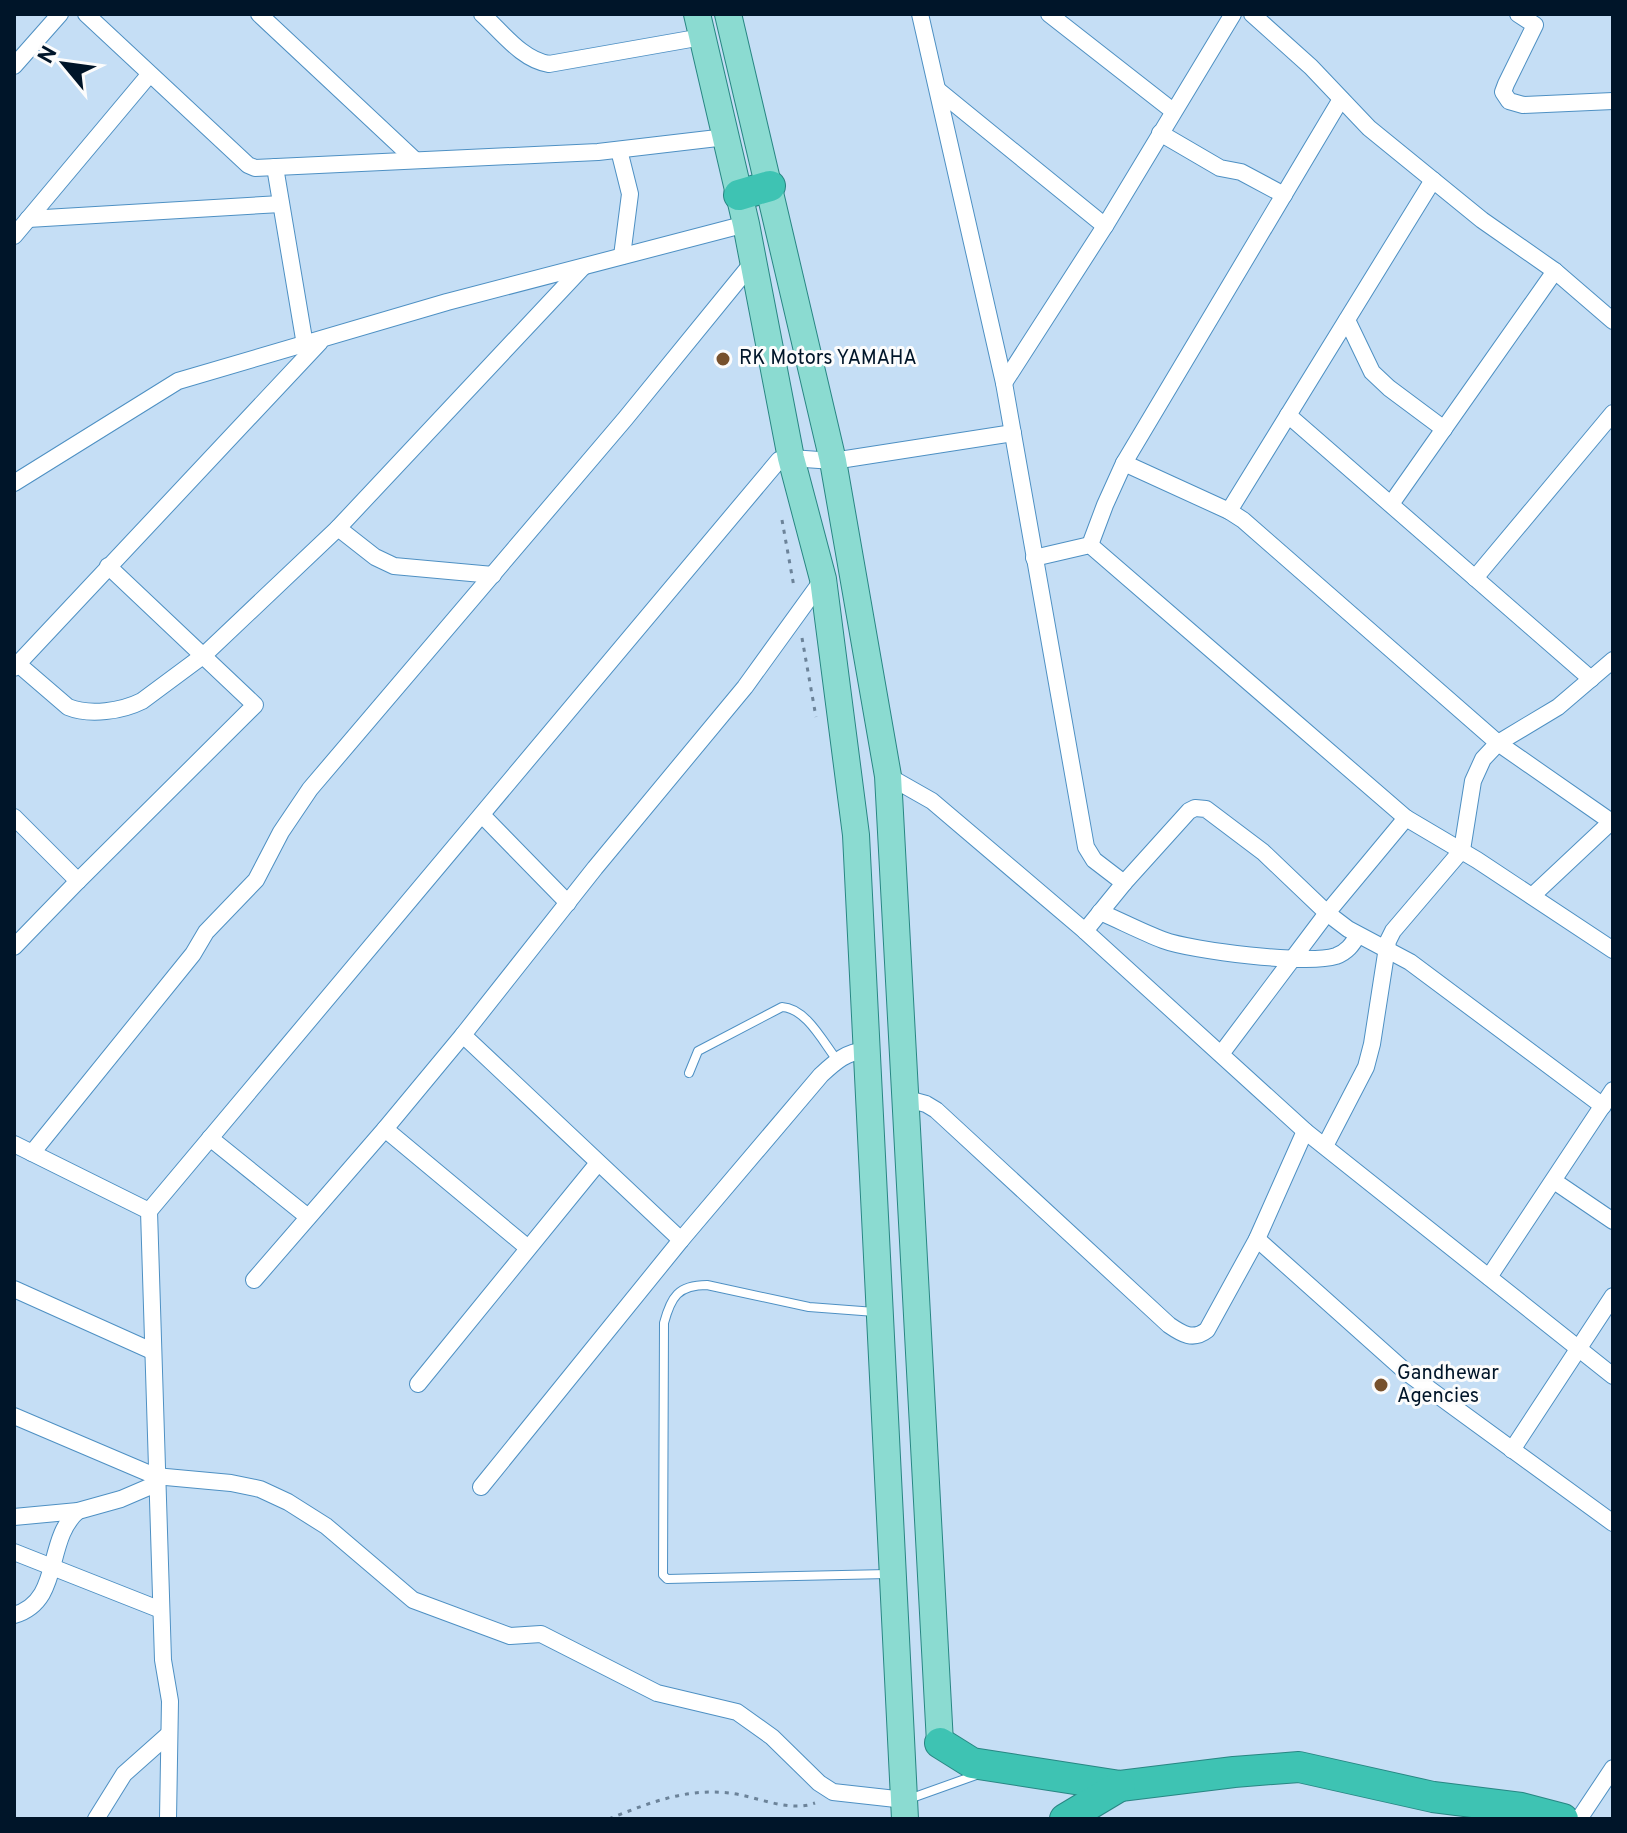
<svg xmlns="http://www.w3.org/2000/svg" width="1627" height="1833" font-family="Overpass,sans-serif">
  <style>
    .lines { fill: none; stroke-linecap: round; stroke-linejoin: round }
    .lane-casing { stroke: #4e90c3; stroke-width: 10 }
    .street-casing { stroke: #4e90c3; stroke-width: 18 }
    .primary-casing { stroke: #288683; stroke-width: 28 }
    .highway-casing { stroke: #288683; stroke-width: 32 }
    .path { stroke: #6c8399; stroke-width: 3; stroke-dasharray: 4 6; stroke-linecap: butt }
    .lane { stroke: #fff; stroke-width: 8 }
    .street { stroke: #fff; stroke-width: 16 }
    .primary { stroke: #8bdbd1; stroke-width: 26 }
    .highway { stroke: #3ec3b3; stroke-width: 30 }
    .poi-dot { fill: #77512d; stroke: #fcfcfc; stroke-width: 3 }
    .labels { text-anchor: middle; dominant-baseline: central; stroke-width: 6; stroke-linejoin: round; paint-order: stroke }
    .poi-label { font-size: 20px; fill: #001529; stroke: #fcfcfc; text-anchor: start }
  </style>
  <rect width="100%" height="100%" fill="#c5def5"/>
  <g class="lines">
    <defs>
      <g id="lane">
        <path d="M689 1073 698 1051 782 1007C806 1008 823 1042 837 1060"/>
        <path d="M875 1312 809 1307 707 1285C678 1285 671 1297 664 1323L663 1575 667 1579 888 1574"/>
        <path d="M909 1799 979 1774"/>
      </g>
      <g id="street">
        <path d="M86 14 248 165 255 168 598 152 726 137"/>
        <path d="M259 14 415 160"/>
        <path d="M482 14C502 32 522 60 549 64L702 37"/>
        <path d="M920 14 1004 383 1086 847 1094 860 1124 883 1085 931"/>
        <path d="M1049 14 1173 111"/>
        <path d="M1252 14 1311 67 1369 128 1482 220 1555 271 1613 321"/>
        <path d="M1518 14 1535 25 1506 84 1503 92 1509 101 1523 105 1613 101"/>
        <path d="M14 66 60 14"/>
        <path d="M939 91 1105 226"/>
        <path d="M1160 133 1220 168 1241 172 1284 195"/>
        <path d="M619 150 630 194 622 256"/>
        <path d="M275 167 305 345"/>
        <path d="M28 219 281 204"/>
        <path d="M14 236 149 75"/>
        <path d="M1347 320 1372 372 1389 388 1444 429"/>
        <path d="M1004 383 1105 226 1233 14"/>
        <path d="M1288 415 1591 679"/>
        <path d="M1124 463 1229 511 1243 520 1498 743 1613 823"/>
        <path d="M14 483 178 381 447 302 746 224"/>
        <path d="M1391 504 1555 271"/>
        <path d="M1229 511 1433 180"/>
        <path d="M338 528 375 557 394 566 493 575"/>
        <path d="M1090 545 1105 505 1124 463 1341 99"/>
        <path d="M1034 558 1090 545 1406 818 1477 860 1613 950"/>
        <path d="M1475 578 1613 413"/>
        <path d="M18 664 68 707C90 716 122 711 142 701L204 655 338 528 583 267"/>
        <path d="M14 668 320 342"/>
        <path d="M888 776 932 801 1085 931 1305 1131 1613 1376"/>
        <path d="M483 816 568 903"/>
        <path d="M14 817 78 881 255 705 108 566"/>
        <path d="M1124 883 1189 811 1195 808 1206 809 1263 852 1327 913 1348 929 1410 962 1603 1106"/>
        <path d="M1532 896 1613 820"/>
        <path d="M1100 912C1121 921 1142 932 1163 940 1192 951 1308 965 1336 956 1347 952 1352 945 1358 935"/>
        <path d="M14 947 78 881"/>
        <path d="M463 1035 681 1240"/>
        <path d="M1221 1054 1327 913 1406 818"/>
        <path d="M904 1098 926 1104 936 1110 1169 1325C1182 1334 1193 1341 1207 1330L1257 1239 1305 1131"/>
        <path d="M385 1129 528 1248"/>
        <path d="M210 1138 308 1217"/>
        <path d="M14 1144 149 1211 163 1660 170 1701 168 1819"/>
        <path d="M1325 1146 1366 1067 1372 1044 1388 941 1393 931 1462 850 1473 781 1483 759 1498 743 1558 707 1613 660"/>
        <path d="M32 1153 193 954 206 932 256 880 281 832 310 789 625 419 753 262"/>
        <path d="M1554 1181 1613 1221"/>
        <path d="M149 1211 779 460 791 458 833 461 1013 433"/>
        <path d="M1257 1239 1406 1372 1613 1523"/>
        <path d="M1489 1277 1613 1090"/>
        <path d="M254 1280 385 1129 463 1035 595 868 745 687 823 579"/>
        <path d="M14 1289 152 1351"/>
        <path d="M418 1384 598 1163"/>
        <path d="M14 1416 155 1476 231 1483 260 1489 288 1502 326 1526 413 1600 510 1636 541 1634 657 1693 737 1712 772 1737 819 1783 833 1792 905 1800"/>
        <path d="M1512 1450 1613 1296"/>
        <path d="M481 1487 681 1240 821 1075C836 1061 846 1052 867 1050"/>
        <path d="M14 1517 78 1511 121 1499 156 1484"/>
        <path d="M14 1552 161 1610"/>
        <path d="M14 1615C63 1601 44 1540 78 1511"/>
        <path d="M96 1819 124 1774 169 1734"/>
        <path d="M1579 1819 1613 1768"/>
      </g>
      <g id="primary">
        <path d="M697 14 746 224 791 458 823 579 856 835 905 1819"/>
        <path d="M728 14 833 461 888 776 940 1743"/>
      </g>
      <g id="highway">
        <path d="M739 195 770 186"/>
        <path d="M940 1743 972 1763 1120 1786 1234 1772 1299 1767 1433 1797 1521 1808 1563 1819"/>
        <path d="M1065 1819 1120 1786"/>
      </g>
    </defs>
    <use href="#lane" class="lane-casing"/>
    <use href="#street" class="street-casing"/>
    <use href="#primary" class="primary-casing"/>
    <use href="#highway" class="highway-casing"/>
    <g class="path">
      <path d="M782 520 794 587"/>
      <path d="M802 638 816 717"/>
      <path d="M609 1819C648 1803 686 1788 729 1793 756 1796 789 1813 815 1803"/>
    </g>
    <use href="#lane" class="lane"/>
    <use href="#street" class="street"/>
    <use href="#primary" class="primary"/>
    <use href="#highway" class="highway"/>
  </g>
  <g class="poi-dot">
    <circle cx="723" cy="359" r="8"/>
    <circle cx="1381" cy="1385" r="8"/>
  </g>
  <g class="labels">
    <g class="poi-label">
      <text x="739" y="359">RK Motors YAMAHA</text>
      <text x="1397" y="1374">Gandhewar<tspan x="1397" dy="23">Agencies</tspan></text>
    </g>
  </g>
  <rect width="1627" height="1833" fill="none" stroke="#001529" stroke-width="32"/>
  <g transform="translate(64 64) rotate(299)" stroke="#fcfcfc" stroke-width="6" paint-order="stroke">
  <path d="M0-6L14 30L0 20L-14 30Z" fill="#001529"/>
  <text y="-12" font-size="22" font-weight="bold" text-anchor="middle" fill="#001529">N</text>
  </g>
</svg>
